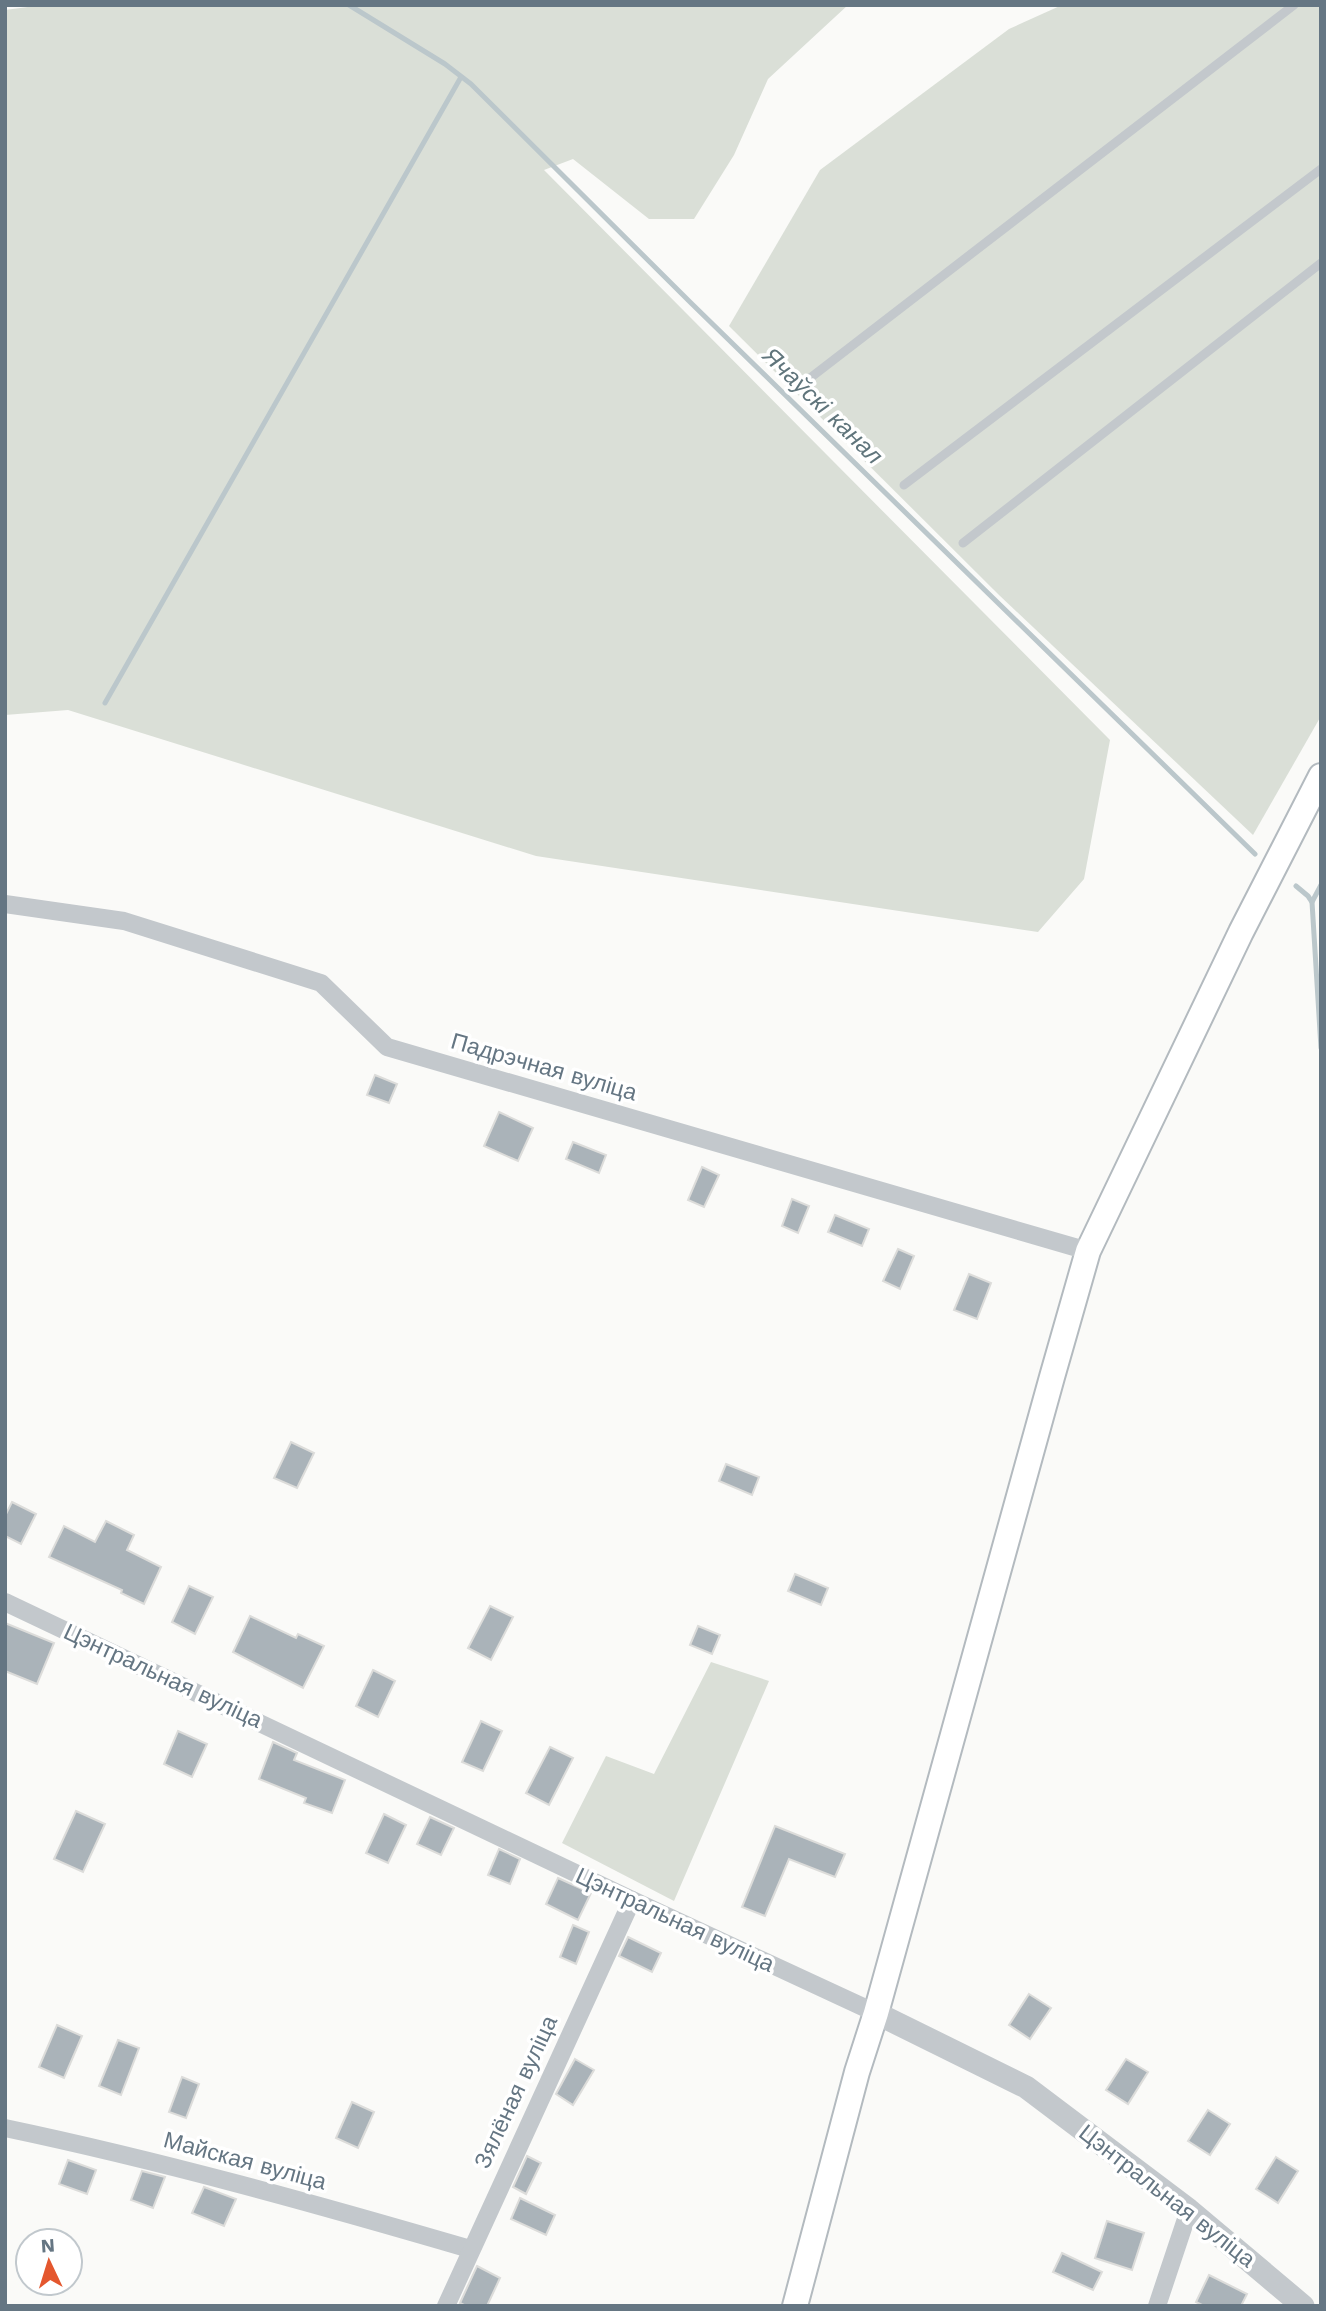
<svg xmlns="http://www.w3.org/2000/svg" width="1326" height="2311" font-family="'Work Sans',sans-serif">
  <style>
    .green { fill: #dadfd7 }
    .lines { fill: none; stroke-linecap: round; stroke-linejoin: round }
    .stream { stroke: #bbc7cb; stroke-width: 5 }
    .building { fill: #aab3b9; stroke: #dcdcda; stroke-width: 2 }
    .secondary-casing { stroke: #b3babf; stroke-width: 28 }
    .service { stroke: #c3c8cc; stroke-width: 9 }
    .minor { stroke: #c3c8cc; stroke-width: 18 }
    .tertiary { stroke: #c3c8cc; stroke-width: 23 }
    .secondary { stroke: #fff; stroke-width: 24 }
    .labels { text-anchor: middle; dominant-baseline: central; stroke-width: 7; stroke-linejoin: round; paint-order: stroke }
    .street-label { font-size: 23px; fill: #657683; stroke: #fff }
    .water-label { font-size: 24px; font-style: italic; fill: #60757c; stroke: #fff }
  </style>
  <rect width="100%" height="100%" fill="#fafaf8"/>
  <g class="green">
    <path d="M43 5H848L768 79 734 155 694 219H649L573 159 544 170 1110 740 1084 879 1038 932 536 856 68 710 5 715V10Z"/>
    <path d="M1062 5H1321V716L1253 835 999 595 729 326 820 170 1009 29Z"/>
    <path d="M711 1662 769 1681 674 1901 562 1843 606 1756 654 1774Z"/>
  </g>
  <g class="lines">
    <g class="stream">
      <path d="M349 5 445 64 471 84 691 303 1255 854"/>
      <path d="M105 703 461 77"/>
      <path d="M1296 886 1308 896 1312 902 1321 1048"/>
      <path d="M1312 902 1321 885"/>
    </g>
  </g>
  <g class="building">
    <path d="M375 1075 397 1084 389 1103 367 1095Z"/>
    <path d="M499 1112 533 1128 518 1161 484 1146Z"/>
    <path d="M573 1142 606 1155 599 1173 566 1159Z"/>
    <path d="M702 1167 719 1175 704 1207 688 1200Z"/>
    <path d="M792 1199 809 1206 798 1233 782 1226Z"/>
    <path d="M835 1215 869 1229 862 1246 828 1232Z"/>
    <path d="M898 1249 914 1256 900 1289 883 1281Z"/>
    <path d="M969 1274 991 1283 977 1319 954 1310Z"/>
    <path d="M291 1442 314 1453 297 1488 274 1478Z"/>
    <path d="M726 1464 759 1477 752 1495 719 1481Z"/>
    <path d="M12 1502 36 1514 21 1544 5 1536V1516Z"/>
    <path d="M106 1521 134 1535 127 1550 161 1567 144 1604 121 1593 122 1590 49 1557 64 1526 95 1542Z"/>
    <path d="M795 1574 828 1588 821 1605 788 1591Z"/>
    <path d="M189 1586 213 1597 195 1634 172 1622Z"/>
    <path d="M490 1606 513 1617 491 1660 468 1648Z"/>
    <path d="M250 1616 296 1638 298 1634 324 1646 303 1688 233 1652Z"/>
    <path d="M5 1623 54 1643 37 1684 5 1671Z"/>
    <path d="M698 1626 720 1635 712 1654 690 1645Z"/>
    <path d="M373 1670 395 1681 378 1717 356 1706Z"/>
    <path d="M481 1721 502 1731 483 1771 462 1762Z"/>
    <path d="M178 1731 207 1744 192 1777 164 1764Z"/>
    <path d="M273 1742 297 1753 294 1760 345 1780 332 1813 304 1803 306 1798 259 1779Z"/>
    <path d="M550 1747 573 1758 549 1805 526 1793Z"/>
    <path d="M76 1811 105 1824 83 1872 54 1859Z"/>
    <path d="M384 1814 406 1825 388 1863 366 1853Z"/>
    <path d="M430 1817 454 1828 441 1855 417 1844Z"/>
    <path d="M775 1826 845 1854 835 1877 789 1859 765 1916 742 1907Z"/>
    <path d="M499 1849 520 1859 510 1884 488 1875Z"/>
    <path d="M558 1878 591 1893 578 1920 546 1904Z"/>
    <path d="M573 1925 589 1932 576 1964 560 1957Z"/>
    <path d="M628 1937 661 1953 652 1972 619 1956Z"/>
    <path d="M1029 1994 1051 2008 1030 2039 1009 2025Z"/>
    <path d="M57 2025 82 2036 64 2078 39 2067Z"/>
    <path d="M118 2040 139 2048 121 2095 99 2086Z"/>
    <path d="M575 2059 594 2070 573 2105 556 2094Z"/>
    <path d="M1126 2059 1148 2072 1128 2104 1106 2090Z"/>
    <path d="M182 2077 199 2084 186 2118 169 2112Z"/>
    <path d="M352 2102 374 2112 358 2148 336 2138Z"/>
    <path d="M1208 2110 1230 2124 1210 2155 1188 2141Z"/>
    <path d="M527 2156 541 2163 526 2194 513 2187Z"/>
    <path d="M1276 2157 1298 2171 1278 2203 1256 2189Z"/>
    <path d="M68 2160 96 2170 87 2194 59 2184Z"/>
    <path d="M142 2171 165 2177 153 2208 131 2200Z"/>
    <path d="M204 2187 236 2199 224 2226 192 2213Z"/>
    <path d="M520 2198 555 2215 546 2235 511 2219Z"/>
    <path d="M1107 2221 1144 2233 1132 2270 1095 2258Z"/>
    <path d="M1062 2253 1102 2272 1093 2290 1053 2272Z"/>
    <path d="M477 2266 500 2278 487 2306H466L460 2303Z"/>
    <path d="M1209 2275 1247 2294 1241 2306H1204L1196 2302Z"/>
  </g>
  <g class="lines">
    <defs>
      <path id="secondary" d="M795 2306 857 2072 876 2013 1052 1377 1088 1251 1241 932 1321 776"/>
    </defs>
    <use href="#secondary" class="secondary-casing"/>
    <g class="service">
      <path d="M801 385 1294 5"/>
      <path d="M904 485 1321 169"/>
      <path d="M963 543 1321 263"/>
    </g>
    <g class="minor">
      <path d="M5 904 124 921 321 983 387 1047 1088 1251"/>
      <path d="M5 1602 632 1900 876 2013"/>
      <path d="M5 2128C162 2161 316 2204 470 2249"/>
      <path d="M446 2306 632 1900"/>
      <path d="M1157 2306 1189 2210"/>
    </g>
    <path class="tertiary" d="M876 2013 1026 2087 1189 2210 1303 2306"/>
    <use href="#secondary" class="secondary"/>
  </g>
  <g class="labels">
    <g class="street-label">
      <text transform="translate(544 1067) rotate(16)">Падрэчная вуліца</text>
      <text transform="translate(163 1676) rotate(25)">Цэнтральная вуліца</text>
      <text transform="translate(675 1920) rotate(25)">Цэнтральная вуліца</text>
      <text transform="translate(516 2092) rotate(-65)">Зялёная вуліца</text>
      <text transform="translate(245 2161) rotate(15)">Майская вуліца</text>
      <text transform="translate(1167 2196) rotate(38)">Цэнтральная вуліца</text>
    </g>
    <g class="water-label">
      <text transform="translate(823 406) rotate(44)">Ячаўскі канал</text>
    </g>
  </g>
  <rect width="1326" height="2311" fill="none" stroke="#657683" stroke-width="14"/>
  <g transform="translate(49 2262) rotate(356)"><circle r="33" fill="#ffffff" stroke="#c1c8cd" stroke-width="2"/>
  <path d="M0-5L12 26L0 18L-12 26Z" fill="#e4572e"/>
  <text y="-10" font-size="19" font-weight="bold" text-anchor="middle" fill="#657683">N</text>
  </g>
</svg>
